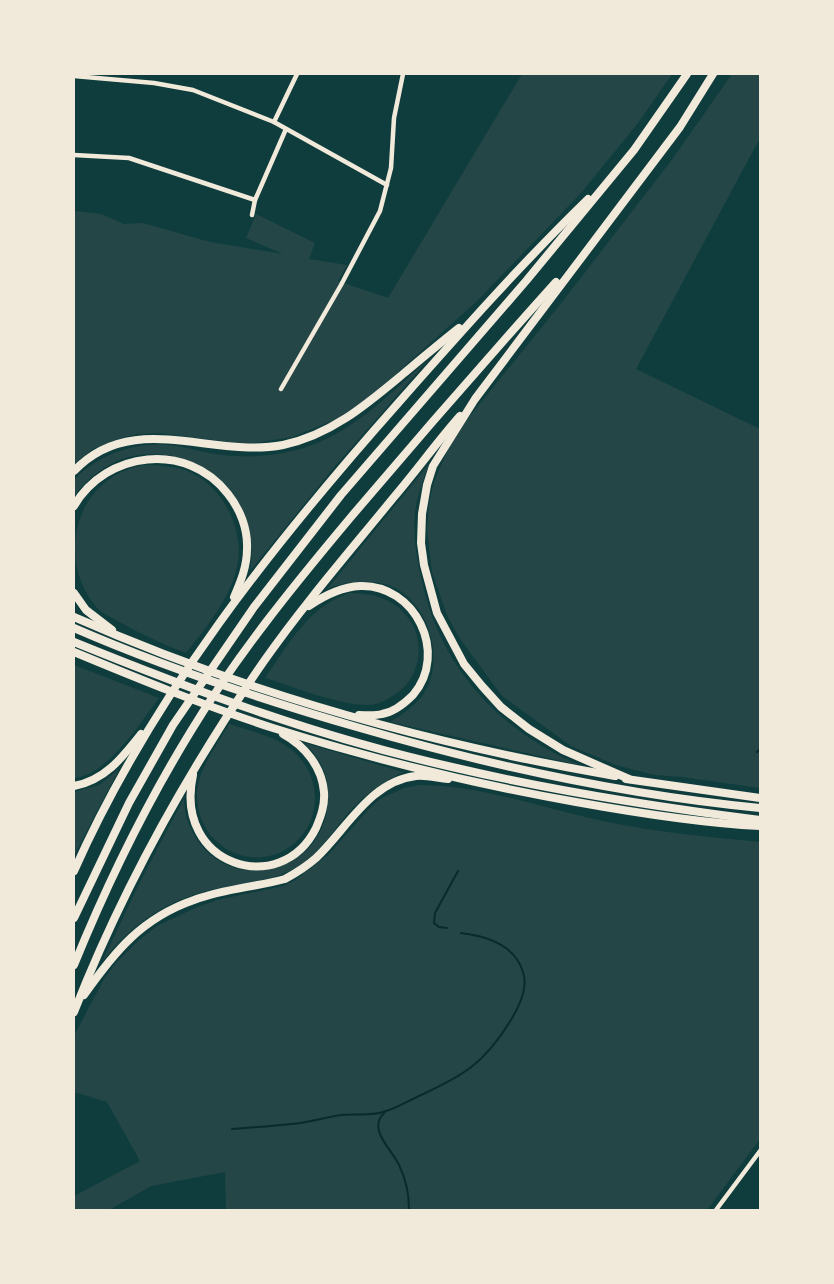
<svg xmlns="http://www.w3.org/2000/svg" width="834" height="1284" font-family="'Titillium Web',sans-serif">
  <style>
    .green { fill: #244646 }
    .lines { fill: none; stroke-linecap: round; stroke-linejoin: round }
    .stream { stroke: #0a2a2b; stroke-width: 2 }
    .minor { stroke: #f1e9da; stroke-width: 4.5 }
    .motorway { stroke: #f1e9da; stroke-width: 8 }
  </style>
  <rect width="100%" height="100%" fill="#0f3d3e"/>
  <g class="green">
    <path d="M522 74H672L638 123 581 193 476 302 368 399 335 420 292 437 254 443H236L161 433 137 434 118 439 93 449 74 464V211L101 214 124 224 143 223 210 242 283 254 246 238 256 214 315 243 309 259 347 265 338 281 388 298Z"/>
    <path d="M732 74H760V138L636 369 760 429V788L682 777 654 775 616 765 571 746 502 696 458 636 447 615 432 572 427 530 429 503 434 482 450 445 465 422 559 306 671 161Z"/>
    <path d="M428 360 336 465 250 571C260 515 224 462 166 455 153 453 138 454 125 458 104 465 87 479 74 496V480C100 452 141 440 178 446 194 449 208 454 224 455 246 458 271 456 292 451 347 439 388 395 428 360Z"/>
    <path d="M429 464C423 480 417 496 415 513 413 534 416 556 421 577 439 666 497 729 579 765L390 722C402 715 413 707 422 696 445 664 432 611 399 590 377 578 349 580 327 589Z"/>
    <path d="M144 465C158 465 171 466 185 470 223 484 247 532 236 571 228 601 205 629 186 653 162 644 139 633 116 620 110 616 102 613 97 608 54 557 76 477 144 465Z"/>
    <path d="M349 593C369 593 390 597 404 613 429 639 421 683 389 698 383 702 375 705 368 705 338 705 294 687 265 678 289 644 308 607 349 593Z"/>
    <path d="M74 665 159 698C139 724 109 774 74 778Z"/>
    <path d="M229 724C250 731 275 736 292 750 326 779 322 832 281 852 239 871 195 837 197 793 198 769 218 744 229 724Z"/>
    <path d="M304 743 403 772C384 782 367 792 352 809 336 826 324 847 306 861 283 879 252 882 224 887 173 896 132 922 102 962L140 882 184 798C184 810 187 822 193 833 227 898 327 874 328 799 329 776 321 758 304 743Z"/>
    <path d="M119 769 74 856V792L99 785Z"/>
    <path d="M419 785C482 785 545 809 607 822 657 832 709 837 760 842V1139L707 1210H226L225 1172 151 1186 109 1210H74V1196L140 1161 107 1102 74 1092 75 1034 105 977 116 963 139 940 157 926 195 908 217 900 283 886 294 881 328 855 368 810 380 799 404 788Z"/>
  </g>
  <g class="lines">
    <g class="stream">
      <path d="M757 752 760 749"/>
      <path d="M447 928 439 927 434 923 435 913 458 871"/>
      <path d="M385 1112C366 1129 392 1149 399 1165 406 1179 409 1195 409 1210"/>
      <path d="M232 1129C255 1127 278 1126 300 1123 314 1121 327 1117 341 1115 356 1113 371 1117 386 1111 397 1108 408 1101 419 1096 462 1076 483 1065 509 1023 518 1009 529 989 523 972 515 945 486 936 461 933"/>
    </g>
    <g class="minor">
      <path d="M74 76 154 83 193 90 274 122 387 185"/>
      <path d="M274 122 297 74"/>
      <path d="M74 155 129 158 255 200 286 129"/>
      <path d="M252 215 255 200"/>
      <path d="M281 389 341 285 380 211 391 168 394 118 403 74"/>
      <path d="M716 1210 760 1151"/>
    </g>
    <g class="motorway">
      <path d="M74 471C133 409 211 459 283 445 331 435 367 404 403 374 421 359 440 343 459 328"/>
      <path d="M74 506C106 451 187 441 228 494 240 509 248 529 247 549 247 566 241 581 234 597"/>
      <path d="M74 593 86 610 112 630"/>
      <path d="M309 606C325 595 341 587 360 586 415 584 449 653 413 695 405 703 394 712 382 714 375 716 367 715 359 715"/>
      <path d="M74 617C246 693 430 744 615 776"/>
      <path d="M74 628C166 668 263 700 360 728 491 766 625 795 760 808"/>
      <path d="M74 642C197 692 322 738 452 767 554 791 657 807 760 820"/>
      <path d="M74 652C139 679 205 706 273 728 372 759 474 784 576 802 637 813 699 823 760 826"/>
      <path d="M193 775C173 866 281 899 316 828 321 816 325 805 324 792 322 767 305 746 283 734"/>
      <path d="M626 779 760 798"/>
      <path d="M629 779 563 750 529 729 501 707 482 686 464 664 437 613 424 565 421 543 422 514 427 485 433 466 475 399 680 127 713 74"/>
      <path d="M74 786C105 780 122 758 141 734"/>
      <path d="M74 871C152 696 273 544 400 401 461 332 522 263 588 199"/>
      <path d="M74 918 129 803 173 725 254 607 341 495 526 281 634 150 687 74"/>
      <path d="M74 965C107 884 145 806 191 731 237 655 294 585 351 517 418 438 486 360 556 282"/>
      <path d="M84 995C115 951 142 918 194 900 223 889 255 887 285 879 296 873 307 866 316 858 346 830 370 781 416 776 427 775 437 778 448 779"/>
      <path d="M74 1012C123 887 188 771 264 661 304 604 350 551 394 497 417 470 437 442 460 416"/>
    </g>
  </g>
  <rect width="834" height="1284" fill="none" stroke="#f1e9da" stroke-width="150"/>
</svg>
